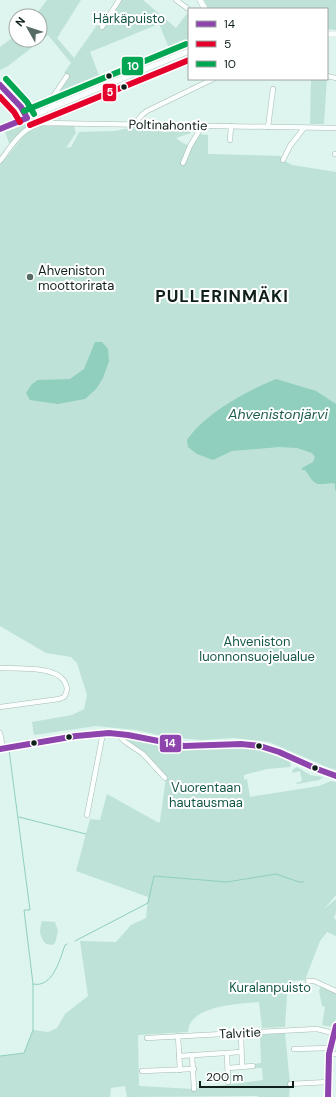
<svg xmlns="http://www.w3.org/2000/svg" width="336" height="1097" font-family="'DM Sans',sans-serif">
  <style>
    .green { fill: #bee2d7 }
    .water { fill: #90cebe }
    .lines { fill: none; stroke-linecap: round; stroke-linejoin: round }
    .stream { stroke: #90cebe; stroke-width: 1 }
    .minor-casing { stroke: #a8bab5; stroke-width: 5.5 }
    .major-casing { stroke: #a8bab5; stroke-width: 6 }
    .minor { stroke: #fafefc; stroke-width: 4.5 }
    .major { stroke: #fafefc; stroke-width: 5.5 }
    .bus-1-casing { stroke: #fff; stroke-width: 9 }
    .bus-2-casing { stroke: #fff; stroke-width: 9 }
    .bus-3-casing { stroke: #fff; stroke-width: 9 }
    .bus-1 { stroke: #8e44ad; stroke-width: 6 }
    .bus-2 { stroke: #e4002b; stroke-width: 6 }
    .bus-3 { stroke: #00a651; stroke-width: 6 }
    .bus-dot { fill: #0f201b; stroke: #fff; stroke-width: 1.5 }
    .poi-dot { fill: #576b65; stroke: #fff; stroke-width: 1.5 }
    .labels { text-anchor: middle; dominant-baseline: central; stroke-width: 4; stroke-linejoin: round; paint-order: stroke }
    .park-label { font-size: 13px; fill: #145648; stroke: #fff }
    .street-label { font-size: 13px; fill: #0f201b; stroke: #fff }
    .poi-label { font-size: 13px; fill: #0f201b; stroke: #fff; text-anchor: start }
    .water-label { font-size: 14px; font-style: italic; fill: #1d5d4e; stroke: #fff }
    .district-label { font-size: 17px; font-weight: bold; letter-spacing: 1px; fill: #0f201b; stroke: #fff }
    .line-badge { stroke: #fff; stroke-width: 1.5 }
    .badge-label { font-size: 11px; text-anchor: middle; font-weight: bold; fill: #fff }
  </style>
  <rect width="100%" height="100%" fill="#ddf5ee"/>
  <g class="green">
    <path d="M47 0H81L57 38 74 58 97 25 102 27 120 0H143L176 28 189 11V46L171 53 159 24 90 52 102 83 55 102 53 99 69 75 64 73 71 63 48 35 8 66 0 70V47L16 35V40H40V16H35Z"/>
    <path d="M204 0H336V30L327 29V9H209Z"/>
    <path d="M327 78 324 124H310L311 79Z"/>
    <path d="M55 111 59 112 61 119C35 119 26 124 10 144L9 143 5 132 19 127Z"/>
    <path d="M42 126H74L76 133 66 148 71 147 79 132 115 131 129 128 189 130 191 133 176 138 183 143 190 146 197 134 208 135V154L281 156V159L292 165 336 172V770L327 767 269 742 234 738 202 740 167 737 136 730 96 726 34 735 32 722 72 715 84 709 87 695 77 663 71 657 46 653 0 626V165L27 132Z"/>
    <path d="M121 736 139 740 154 745 184 749 242 746 268 751 273 755 290 762 291 765 290 767 267 769 244 775V780L247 779 250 797 319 786 331 781 336 782V895L324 909 336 899V912L334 918 336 920V936L327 932 320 941 305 980 288 981 285 1027 262 1028 259 1002C239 1004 189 1005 188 1032L138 1035 139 1086 194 1089 263 1080 262 1068H253V1064L261 1063 260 1035 285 1033 290 1084 289 1097H258V1096L127 1097 125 1086 111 1088 110 1097H0V1056L24 1053 33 1030 48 1032 57 1028 65 1014 88 996 80 941 116 942 131 925 146 918 148 897 76 871 90 819 100 820 107 794 159 823 160 821 166 777 145 753Z"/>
    <path d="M297 767 310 775 323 777 319 780 297 784 296 783 302 781 300 771 293 773 292 770Z"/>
    <path d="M42 921 55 922 58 931 55 943 52 945 46 944C39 936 39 931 42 921Z"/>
    <path d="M321 986 336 992V1019L332 1027 322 1025 325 1007 322 1006 319 991Z"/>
  </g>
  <g class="water">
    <path d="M95 342H102L108 349 109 361 103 378 96 389 85 399 58 404 30 400 26 393 32 384 38 380 70 379 84 369Z"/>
    <path d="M276 379 316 391 336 404V492L335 488V484L333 483C314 485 316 486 305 470H302V468L313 462 315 457 312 453 297 448 279 447 232 451 213 460 197 454 188 447 187 440C206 413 245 392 276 379Z"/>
  </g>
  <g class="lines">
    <g class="stream">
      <path d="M9 750 30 910H24L33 984"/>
      <path d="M19 817 86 834"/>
      <path d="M75 941 148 903 154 876 227 882 276 874 299 882H304"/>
      <path d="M0 1056 24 1053 33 1030V984C53 988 60 959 65 945L67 944"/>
    </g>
    <defs>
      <g id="minor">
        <path d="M176 0 187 8"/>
        <path d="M102 27 119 0"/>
        <path d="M327 76 336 78"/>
        <path d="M0 85 21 107 27 118"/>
        <path d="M54 107 52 98 67 76"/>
        <path d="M134 124 142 115 147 111 213 79"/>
        <path d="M268 127 273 89"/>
        <path d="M230 140 231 126"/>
        <path d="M335 154H336"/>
        <path d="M283 160 290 146 304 128"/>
        <path d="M0 161C12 145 22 127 43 123L336 128"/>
        <path d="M183 163 190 146 202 126"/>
        <path d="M0 668C17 669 60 665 66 685 68 690 67 693 64 697L59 699 0 707"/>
        <path d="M0 733 3 748"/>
        <path d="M118 734 124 741 143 754 165 778"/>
        <path d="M87 815 103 733"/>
        <path d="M308 981H314L336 991"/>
        <path d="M241 1033 242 1066"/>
        <path d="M178 1036 180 1070"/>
        <path d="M147 1038 317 1029 333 1033"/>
        <path d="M294 1049 330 1048"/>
        <path d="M227 1053 228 1082"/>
        <path d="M329 1054H336"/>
        <path d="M192 1055 194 1089"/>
        <path d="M179 1056 241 1052"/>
        <path d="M228 1068 253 1066"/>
        <path d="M142 1071 194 1069"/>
        <path d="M290 1084 328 1082"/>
        <path d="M328 1097 329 1054 336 1026"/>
      </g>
      <g id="major">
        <path d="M200 0 205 9"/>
        <path d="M327 34H336"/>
        <path d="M0 129 189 51"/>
        <path d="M0 749C19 745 38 742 57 739 74 736 91 733 109 733 134 734 158 744 184 746 209 748 234 741 260 746 287 752 309 769 336 776"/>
      </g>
    </defs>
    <use href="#minor" class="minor-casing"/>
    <use href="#major" class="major-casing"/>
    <use href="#minor" class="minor"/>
    <use href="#major" class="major"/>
    <defs>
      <g id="bus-1">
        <path d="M0 85 21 107 27 118 0 129"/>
        <path d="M0 749 76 736 109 733 128 735 184 746 241 744 260 746 279 752 317 769 336 776"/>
        <path d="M328 1097 329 1054 336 1026"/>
      </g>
      <g id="bus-2">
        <path d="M0 97 14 112 20 122"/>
        <path d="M30 125 189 60"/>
      </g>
      <g id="bus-3">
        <path d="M6 79 27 102 34 114"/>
        <path d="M24 111 186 44"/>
      </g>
    </defs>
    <use href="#bus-1" class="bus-1-casing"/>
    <use href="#bus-2" class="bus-2-casing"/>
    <use href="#bus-3" class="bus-3-casing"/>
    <use href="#bus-1" class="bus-1"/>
    <use href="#bus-2" class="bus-2"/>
    <use href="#bus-3" class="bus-3"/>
  </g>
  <g class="bus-dot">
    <circle cx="109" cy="76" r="3.5"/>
    <circle cx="124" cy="87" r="3.5"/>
    <circle cx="69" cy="737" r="3.5"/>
    <circle cx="34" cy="743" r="3.5"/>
    <circle cx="259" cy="746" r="3.5"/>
    <circle cx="315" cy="768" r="3.5"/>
  </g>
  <circle class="poi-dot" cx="30" cy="277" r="4"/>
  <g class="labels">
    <g class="park-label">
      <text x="129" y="18">Härkäpuisto</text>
      <text x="257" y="641">Ahveniston<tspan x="257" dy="15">luonnonsuojelualue</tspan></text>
      <text x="206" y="787">Vuorentaan<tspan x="206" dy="15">hautausmaa</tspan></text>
      <text x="270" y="987">Kuralanpuisto</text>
    </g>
    <g class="street-label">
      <text transform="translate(168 125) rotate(1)">Poltinahontie</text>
      <text transform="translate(240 1033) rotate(-3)">Talvitie</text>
    </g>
    <g class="poi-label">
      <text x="38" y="270">Ahveniston<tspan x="38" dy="15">moottorirata</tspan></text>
    </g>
    <g class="water-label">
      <text x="278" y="414">Ahvenistonjärvi</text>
    </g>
    <g class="district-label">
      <text x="222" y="296">PULLERINMÄKI</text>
    </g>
  </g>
  <g class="line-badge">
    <rect x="121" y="56" width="23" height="20" rx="4" fill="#00a651"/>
    <rect x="102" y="83" width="15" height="19" rx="4" fill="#e4002b"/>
    <rect x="159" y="734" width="23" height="19" rx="4" fill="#8e44ad"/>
  </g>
  <g class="badge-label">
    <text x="133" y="70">10</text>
    <text x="110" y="96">5</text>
    <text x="170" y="747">14</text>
  </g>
  <rect x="188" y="8" width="140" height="72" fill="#ffffff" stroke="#9fa6a4"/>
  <rect x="196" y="21" width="20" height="6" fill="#8e44ad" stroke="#9fa6a4"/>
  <text x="224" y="28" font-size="12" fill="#0f201b">14</text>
  <rect x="196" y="41" width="20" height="6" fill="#e4002b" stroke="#9fa6a4"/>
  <text x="224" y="48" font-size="12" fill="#0f201b">5</text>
  <rect x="196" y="61" width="20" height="6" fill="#00a651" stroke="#9fa6a4"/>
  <text x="224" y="68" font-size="12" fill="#0f201b">10</text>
  <g transform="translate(28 28) rotate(309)"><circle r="19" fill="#ffffff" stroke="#9fa6a4"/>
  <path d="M0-3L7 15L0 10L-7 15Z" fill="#576b65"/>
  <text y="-6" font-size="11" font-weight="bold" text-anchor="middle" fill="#0f201b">N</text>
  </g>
  <path d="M200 1081v6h93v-6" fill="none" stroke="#0f201b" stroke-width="2"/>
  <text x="206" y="1081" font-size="12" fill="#0f201b" stroke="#ffffff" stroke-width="3" paint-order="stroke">200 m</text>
</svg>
